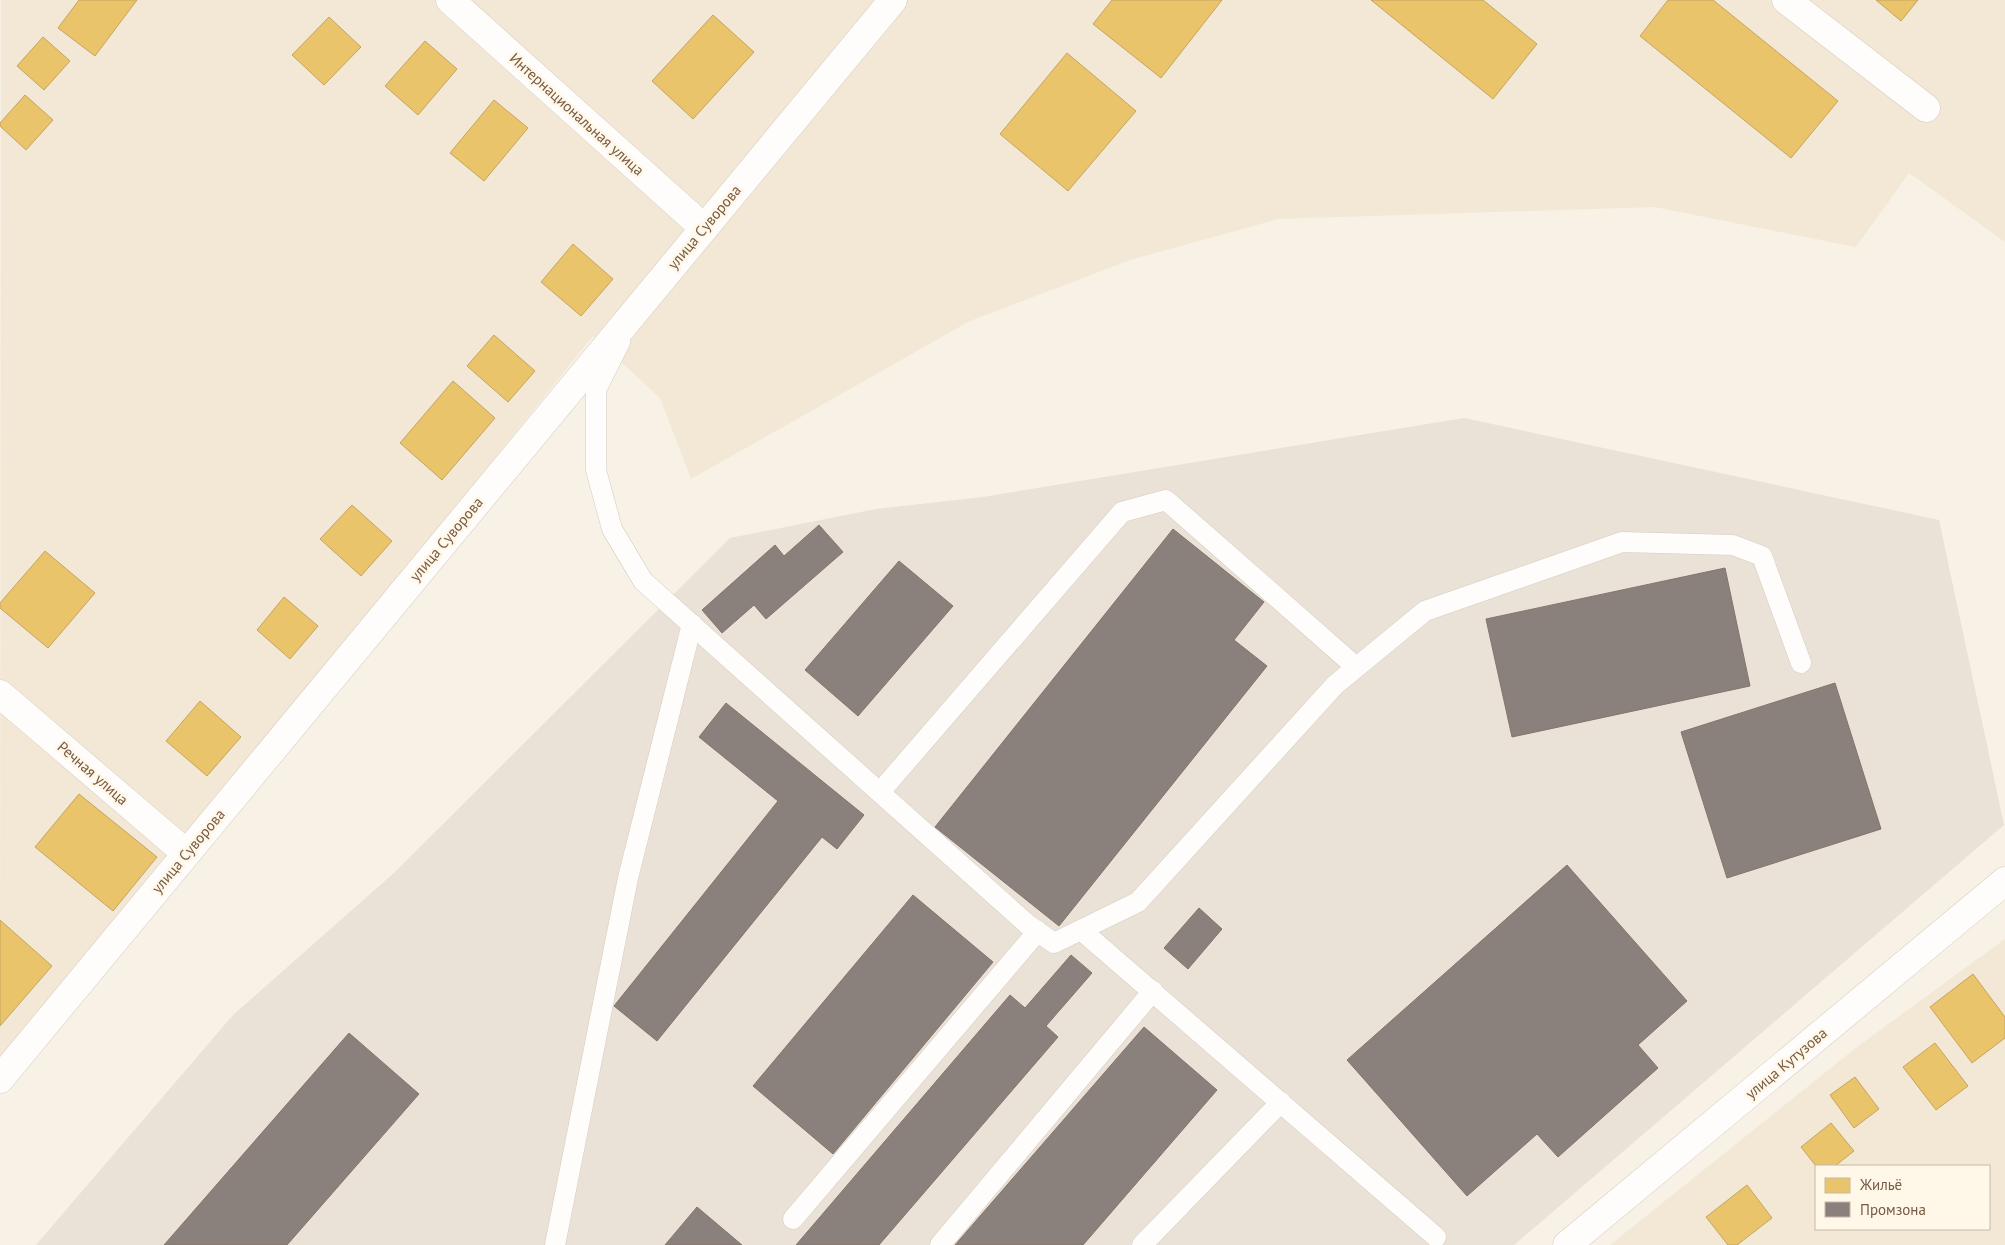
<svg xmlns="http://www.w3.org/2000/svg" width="2005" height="1245" font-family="'PT Sans',sans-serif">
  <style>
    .residential { fill: #f3e8d5; fill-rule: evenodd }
    .industrial { fill: #eae1d7 }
    .homes { fill: #e9c46a; stroke: #c6a45f }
    .industry { fill: #8a817c; stroke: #84756c }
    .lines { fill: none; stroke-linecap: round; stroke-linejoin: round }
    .service-casing { stroke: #d6ccc1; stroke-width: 21 }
    .minor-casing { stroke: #d6ccc1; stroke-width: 29 }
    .service { stroke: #fefdfb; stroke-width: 20 }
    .minor { stroke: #fefdfb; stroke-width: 28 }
    .labels { text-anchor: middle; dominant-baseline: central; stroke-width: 5; stroke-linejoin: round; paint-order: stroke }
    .street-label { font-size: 15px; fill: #765a45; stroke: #fff7e7 }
  </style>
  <rect width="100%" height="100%" fill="#f7f1e6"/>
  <g class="residential">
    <path d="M1 0H2005V242L1909 173 1856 247 1655 207 1278 219 1130 260 970 321 691 479 660 398 593 336 0 1074Z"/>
    <path d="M2005 939V1245H1610L1857 1047ZM1816 1166H1989V1229H1816Z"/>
  </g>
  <path class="industrial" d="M1464 418 1939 520 2004 825 1514 1245H36L233 1015 395 872 730 538 876 509 983 497Z"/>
  <g class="homes">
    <path d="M79 0H137L95 56 58 28Z"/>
    <path d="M1112 0H1222L1161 78 1093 24Z"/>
    <path d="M1371 0H1483L1537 44 1493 99Z"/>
    <path d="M1668 0H1713L1838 101 1791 158 1640 36Z"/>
    <path d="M1876 0H1918L1901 21Z"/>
    <path d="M713 15 754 52 693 119 652 81Z"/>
    <path d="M329 17 361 47 324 85 292 55Z"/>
    <path d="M43 37 70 61 44 90 17 66Z"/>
    <path d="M425 41 457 69 418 115 385 86Z"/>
    <path d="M1067 53 1136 111 1068 191 1000 134Z"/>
    <path d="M25 95 53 120 26 150 0 126V123Z"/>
    <path d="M494 100 528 128 484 181 450 153Z"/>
    <path d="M573 244 613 279 581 316 541 282Z"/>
    <path d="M494 335 535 371 508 402 467 366Z"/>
    <path d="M453 381 495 418 442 480 400 443Z"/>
    <path d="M352 505 392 541 361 576 320 539Z"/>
    <path d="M45 551 95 593 48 648 0 608V603Z"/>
    <path d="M284 597 318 626 290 659 257 630Z"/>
    <path d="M200 701 241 737 207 776 166 741Z"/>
    <path d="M79 794 157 857 113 911 35 847Z"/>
    <path d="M0 920 52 966 0 1026Z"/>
    <path d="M1973 974 2005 1017V1038L1972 1063 1930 1007Z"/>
    <path d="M1935 1043 1968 1086 1936 1110 1903 1067Z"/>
    <path d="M1855 1077 1879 1109 1854 1128 1830 1095Z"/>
    <path d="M1831 1123 1854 1151 1835 1166H1816L1801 1147Z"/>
    <path d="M1747 1185 1772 1218 1737 1245H1728L1706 1217Z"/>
  </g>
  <g class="industry">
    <path d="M819 525 843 552 766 619 754 605 722 633 702 610 775 545 784 556Z"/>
    <path d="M1173 529 1264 602 1234 640 1267 666 1059 926 935 827Z"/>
    <path d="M899 561 953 606 858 716 805 670Z"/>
    <path d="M1725 568 1750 686 1512 737 1486 619Z"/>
    <path d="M1835 683 1881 829 1727 878 1681 732Z"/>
    <path d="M726 703 864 815 837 849 822 837 657 1041 614 1006 778 801 699 737Z"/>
    <path d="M1567 865 1687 1001 1638 1045 1658 1068 1558 1157 1537 1134 1467 1196 1347 1060Z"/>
    <path d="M913 895 993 962 833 1154 753 1086Z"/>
    <path d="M1199 908 1222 929 1188 969 1164 948Z"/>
    <path d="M1071 955 1092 973 1046 1026 1058 1037 879 1245H796L1010 995 1025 1008Z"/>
    <path d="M1144 1027 1217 1090 1083 1245H955Z"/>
    <path d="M349 1033 419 1094 287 1245H164Z"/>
    <path d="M697 1207 742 1245H665Z"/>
  </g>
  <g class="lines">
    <defs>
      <g id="service">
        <path d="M620 342 596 390V470L612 529 643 581 1027 924 1054 943 1138 902 1335 685 1425 611 1622 542 1733 545 1762 556 1801 663"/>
        <path d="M880 792 1122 512 1166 500 1356 667"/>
        <path d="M1081 930 1436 1237"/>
        <path d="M793 1219 1038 931"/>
        <path d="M555 1245 628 878 692 624"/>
        <path d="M940 1245 1153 991"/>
        <path d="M1142 1245 1281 1102"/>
      </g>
      <g id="minor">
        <path d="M450 0 704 228"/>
        <path d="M1786 0 1926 108"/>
        <path d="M0 694 186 853"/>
        <path d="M0 1079 893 0"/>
        <path d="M1567 1245 2005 881"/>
      </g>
    </defs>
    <use href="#service" class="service-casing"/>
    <use href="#minor" class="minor-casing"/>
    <use href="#service" class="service"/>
    <use href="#minor" class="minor"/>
  </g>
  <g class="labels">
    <g class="street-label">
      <text transform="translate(577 114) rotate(42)">Интернациональная улица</text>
      <text transform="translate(704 227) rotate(-50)">улица Суворова</text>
      <text transform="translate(446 539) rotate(-50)">улица Суворова</text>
      <text transform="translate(93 773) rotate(41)">Речная улица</text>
      <text transform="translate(188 851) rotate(-50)">улица Суворова</text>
      <text transform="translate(1786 1063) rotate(-40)">улица Кутузова</text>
    </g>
  </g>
  <rect x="1815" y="1165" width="175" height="65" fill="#fff7e7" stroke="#c8b8a6"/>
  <rect x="1825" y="1178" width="25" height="15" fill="#e9c46a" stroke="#c8b8a6"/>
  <text x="1860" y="1190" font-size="15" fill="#765a45">Жильё</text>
  <rect x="1825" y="1202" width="25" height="15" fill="#8a817c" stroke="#c8b8a6"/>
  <text x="1860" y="1215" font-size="15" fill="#765a45">Промзона</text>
</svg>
